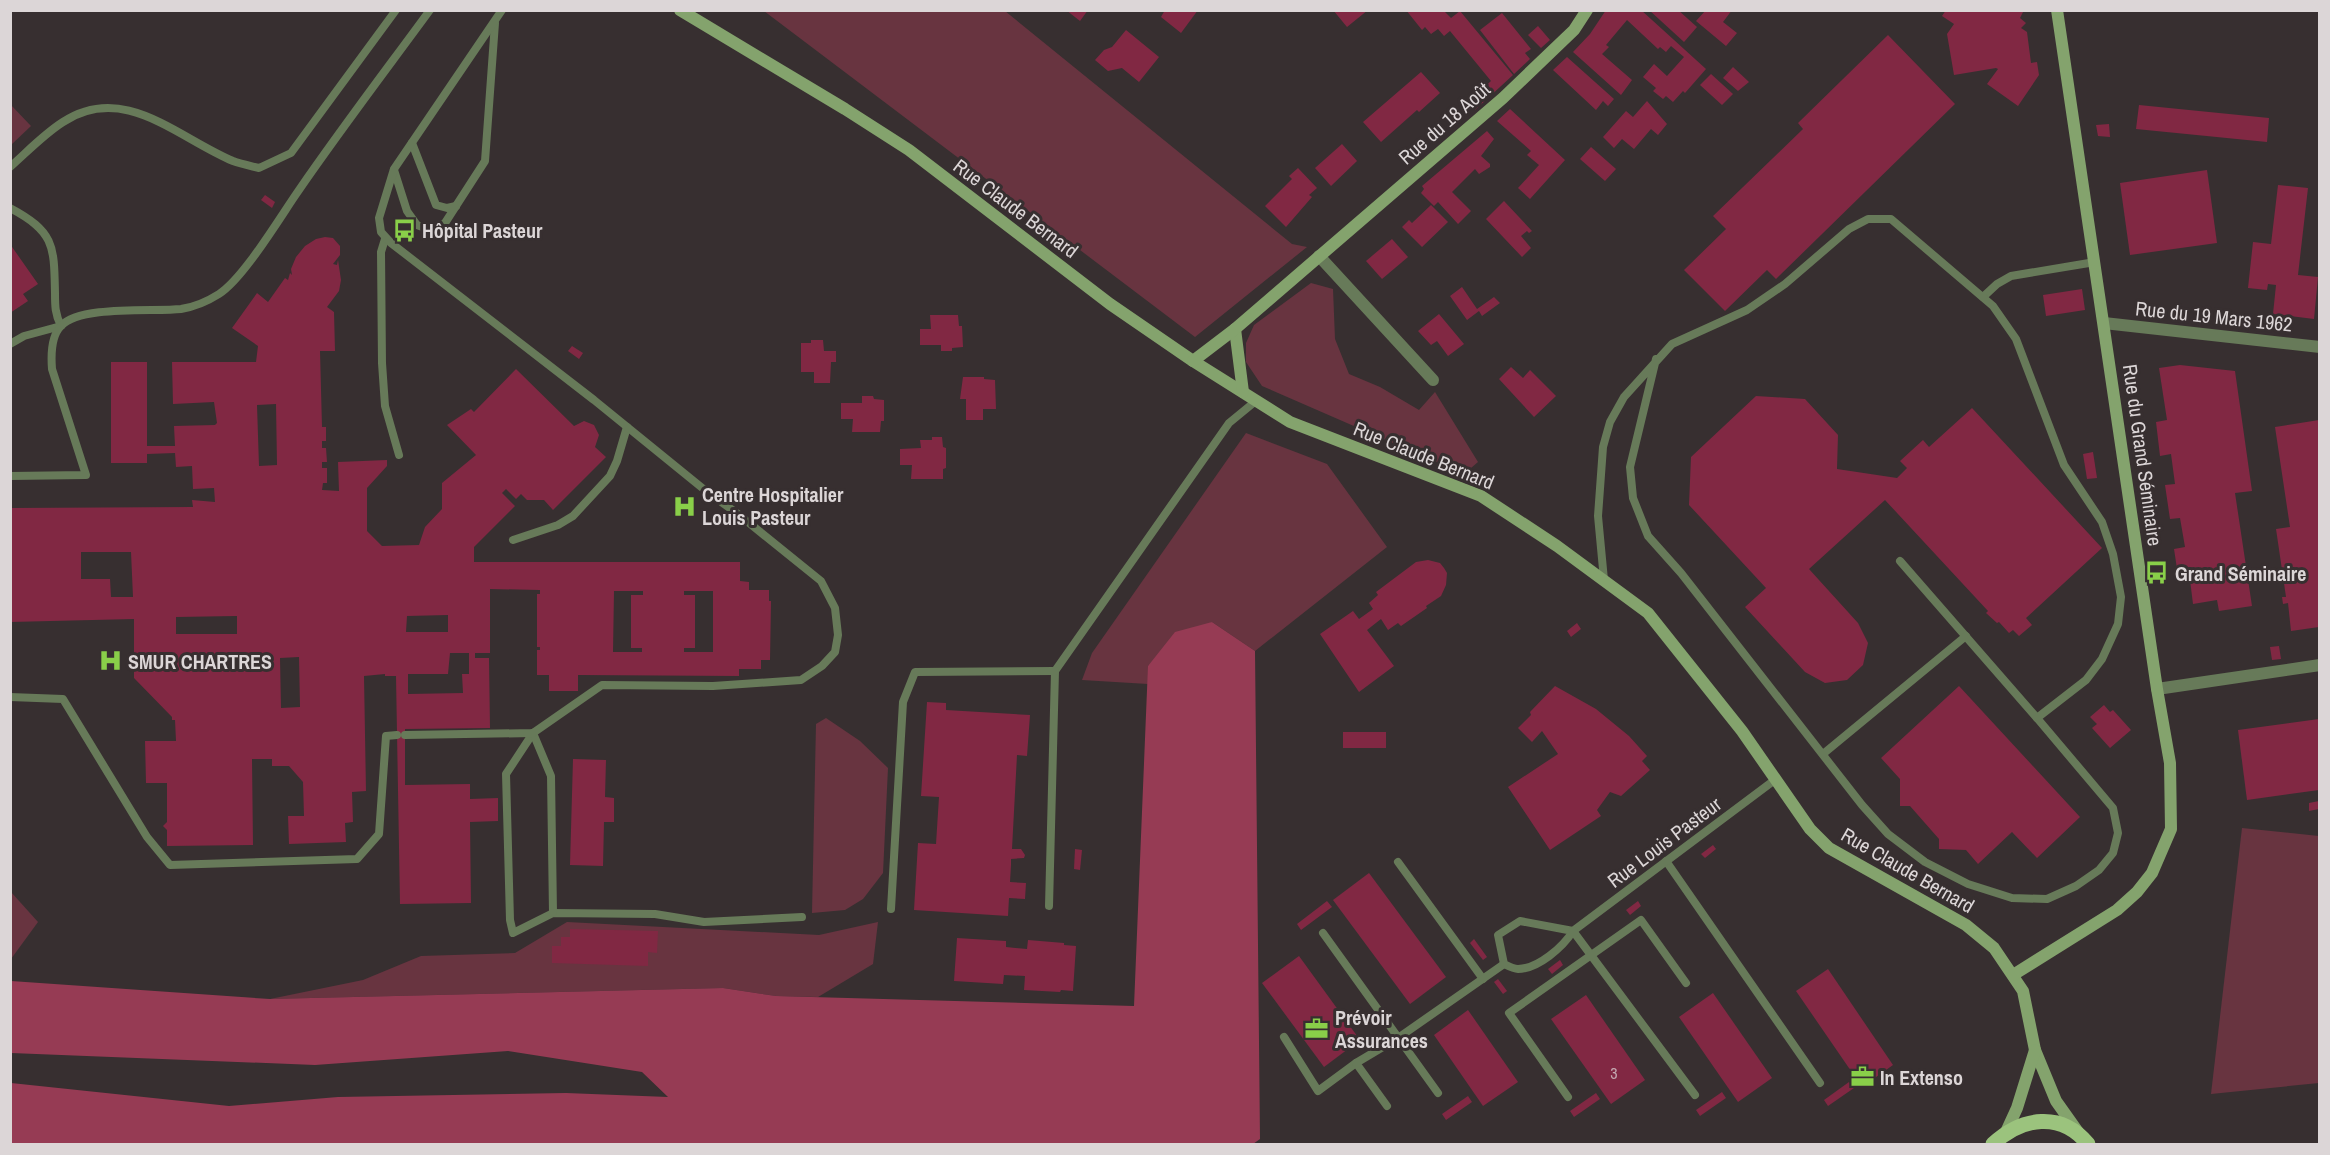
<svg xmlns="http://www.w3.org/2000/svg" width="2330" height="1155" font-family="'Archivo Narrow',sans-serif">
  <style>
    .green { fill: #683440 }
    .forest { fill: #963b54 }
    .building { fill: #812843; fill-rule: evenodd }
    .lines { fill: none; stroke-linecap: round; stroke-linejoin: round }
    .lane { stroke: #677a59; stroke-width: 8 }
    .street { stroke: #677a59; stroke-width: 12 }
    .secondary { stroke: #84a36d; stroke-width: 12 }
    .primary { stroke: #9bc37d; stroke-width: 15 }
    .labels { text-anchor: middle; dominant-baseline: central; stroke-width: 6; stroke-linejoin: round; paint-order: stroke }
    .number-label { font-size: 16px; fill: #c5aab2 }
    .street-label { font-size: 20px; fill: #dcd6d7; stroke: #372f30 }
    .poi-label { font-size: 20px; font-weight: bold; fill: #dcd6d7; stroke: #372f30; text-anchor: start }
  </style>
  <rect width="100%" height="100%" fill="#372f30"/>
  <g class="green">
    <path d="M764 11H1005L1292 244 1307 247 1195 337Z"/>
    <path d="M11 105 31 126 11 145Z"/>
    <path d="M1311 283 1333 289 1335 339 1349 374 1380 387 1419 410 1435 392 1478 462 1464 474 1262 386 1246 362V343L1254 325Z"/>
    <path d="M1246 433 1327 464 1387 547 1255 651 1212 622 1148 666V684L1082 680 1092 653Z"/>
    <path d="M826 718 860 741 888 768 883 873 863 899 845 910 812 913 816 724Z"/>
    <path d="M2242 828 2319 836V1083L2211 1094Z"/>
    <path d="M11 892 38 922 11 959H10Z"/>
    <path d="M567 922 819 935 878 922 873 964 818 997 776 996 723 988 270 999 363 980 421 956 515 953Z"/>
  </g>
  <path class="forest" d="M1212 622 1255 651 1260 1139 1253 1144H11V1083L229 1106 338 1097 566 1093 668 1097 642 1072 508 1051 315 1065 11 1053V981L270 999 723 988 776 996 1134 1006 1148 666 1175 632Z"/>
  <g class="building">
    <path d="M1066 10H1088L1080 21Z"/>
    <path d="M1165 10H1198L1181 33 1161 17Z"/>
    <path d="M1333 10H1368L1347 27Z"/>
    <path d="M1406 10H1443L1451 18 1460 11 1513 75 1475 110 1468 102 1491 81 1450 31 1444 36 1438 29 1431 34 1425 27 1422 30Z"/>
    <path d="M1606 10H1641L1706 69 1685 93 1683 91 1673 102 1666 96 1663 99 1653 91 1656 88 1643 77 1654 64 1667 76 1684 57 1671 46 1666 52 1660 47 1658 49 1627 20 1606 45 1609 47 1602 54 1632 80 1621 95 1573 52 1590 34Z"/>
    <path d="M1649 10H1678L1697 27 1684 42Z"/>
    <path d="M1706 10H1732L1723 22 1737 33 1726 46 1696 21Z"/>
    <path d="M1946 10H2024L2020 18 2026 23 2021 28 2027 32 2031 63 2037 62 2039 75 2018 106 1987 84 1998 69 1996 68 1954 75 1947 34 1954 24 1942 16Z"/>
    <path d="M1502 13 1531 49 1525 53 1530 59 1514 74 1480 30Z"/>
    <path d="M1538 26 1550 40 1541 48 1528 35Z"/>
    <path d="M1126 30 1159 57 1139 82 1122 68 1108 71 1095 60 1104 50 1112 47Z"/>
    <path d="M1888 35 1955 104 1776 279 1767 270 1725 311 1684 270 1726 229 1713 216 1803 129 1798 123Z"/>
    <path d="M1567 57 1614 99 1608 106 1603 101 1596 110 1553 70Z"/>
    <path d="M1733 67 1749 82 1738 91 1723 78Z"/>
    <path d="M1421 72 1440 93 1419 112 1417 110 1381 142 1363 122Z"/>
    <path d="M1711 74 1733 94 1722 105 1700 85Z"/>
    <path d="M1647 101 1667 124 1658 135 1651 129 1634 149 1622 139 1614 148 1603 137 1626 111 1633 117Z"/>
    <path d="M2139 105 2269 118 2267 142 2136 129Z"/>
    <path d="M1510 109 1565 160 1530 199 1518 188 1539 165 1527 155 1531 151 1497 121Z"/>
    <path d="M2109 124 2110 137 2098 136 2096 125Z"/>
    <path d="M1487 131 1494 139 1481 156 1490 164V167L1479 174 1475 169 1452 192 1471 211 1458 224 1438 202 1434 206 1421 193 1424 189 1422 186Z"/>
    <path d="M1342 144 1357 161 1331 186 1315 168Z"/>
    <path d="M1591 147 1616 169 1605 181 1580 159Z"/>
    <path d="M1298 168 1317 188 1309 195 1312 197 1286 227 1265 206 1292 179 1289 176Z"/>
    <path d="M2207 170 2217 243 2130 255 2120 183Z"/>
    <path d="M2278 185 2308 188 2298 275 2318 277 2314 319 2273 314 2276 285 2268 284 2267 290 2248 288 2253 242 2271 244Z"/>
    <path d="M265 195 275 202 272 208 261 200Z"/>
    <path d="M1504 201 1532 231 1529 233 1527 231 1521 236 1531 248 1522 257 1486 219Z"/>
    <path d="M1431 205 1448 222 1422 247 1402 227 1409 220 1412 223Z"/>
    <path d="M325 237 333 238 340 246V255L333 264 337 265 338 260 341 280 339 291 327 307 334 312 335 351H320L322 427H326V441H322V448H326L327 462H322V468H327V483H323L322 490 339 491 338 462 387 460V466L367 488V531L382 546 419 545 425 527 442 509V483L476 455 447 425 471 409 474 412 516 369 574 426 584 421 594 425 599 435 595 447 606 457 553 510 544 500H527L521 494 516 499 506 489 502 493 515 506 474 547V562H740V581L749 582V590H769V601H771L770 660H761V669H739V676L578 675V691H549V675H537V650H540V647H537V594H540V590L490 589V653H475V658H489L490 728 405 729V785L470 784V799L498 798V821L470 822 471 903 400 904 396 676H385V674L364 676 366 791 352 792 353 822 345 823 346 842 289 844 288 816H304L303 782 289 766H272V759H252L253 845 167 846V830L163 826 167 822V783H146L145 741H176L175 720H172V717L134 678V619L10 622V508L193 507 192 500 215 502 214 488 193 489 192 466 176 467 175 453 147 454V463H111V362H147V446H175L174 426 215 425 217 423 214 402 173 404 172 362H256L258 346 232 328 257 293 268 302 285 278 288 280 290 273 292 275 291 269 296 257 305 246 316 239ZM276 404 277 465 259 466 257 405ZM81 552H131L133 597H111L110 579H81ZM614 591H643V595H631V648H642V652H613ZM684 591H713V652H684V648H695V595H684ZM448 615V632H406L407 616ZM237 616V634H176V617ZM450 653H469V674H462L463 693 408 694V674H448ZM299 657 300 707 281 708 280 658Z"/>
    <path d="M1392 239 1408 257 1382 279 1366 261Z"/>
    <path d="M10 244 38 284 23 294 28 301 10 313Z"/>
    <path d="M1462 287 1477 309 1494 297 1500 303 1482 316 1479 311 1467 320 1450 296Z"/>
    <path d="M2082 289 2085 310 2046 316 2043 295Z"/>
    <path d="M1439 314 1464 344 1448 356 1437 341 1431 345 1418 331Z"/>
    <path d="M930 315H958L959 326H962L963 347 952 348V351H941V345H920V329H931Z"/>
    <path d="M811 340H823L824 351H836V362H831L830 383H814V372H801V343H811Z"/>
    <path d="M572 346 583 353 579 359 568 351Z"/>
    <path d="M2180 365 2235 371 2252 491 2235 493 2252 606 2219 611 2217 600 2193 604 2190 580 2179 582 2174 549 2185 547 2180 518 2170 519 2165 485 2175 484 2171 454 2160 456 2156 422 2167 420 2159 368Z"/>
    <path d="M1511 367 1523 378 1530 370 1556 396 1534 417 1499 379Z"/>
    <path d="M963 377H984V379L995 380 996 409H983V420H966V399H960Z"/>
    <path d="M862 396H873L874 399 884 400V421H881L880 432H852L853 419H841V403H862Z"/>
    <path d="M1756 396 1805 399 1838 435 1837 469 1897 478 1907 468 1900 461 1923 440 1929 447 1972 408 2102 548 2026 618 2032 625 2019 636 2013 630 2009 633 1999 622 1997 623 1986 613 1988 611 1885 500 1809 569 1858 623 1868 643 1863 665 1847 680 1825 683 1805 672 1745 607 1766 588 1689 505 1691 457Z"/>
    <path d="M2319 420V627L2291 631 2288 603 2283 604 2282 597H2286L2276 529 2290 527 2275 427Z"/>
    <path d="M932 437H942L943 447 946 448V468L943 469V479H911L912 465H900V449L921 448 920 440H932Z"/>
    <path d="M2093 452 2097 478 2087 479 2083 454Z"/>
    <path d="M1428 560 1440 563 1444 568 1447 573 1446 585 1441 596 1426 606 1427 608 1401 626 1398 623 1388 630 1381 619 1367 630 1394 666 1359 692 1320 634 1353 611 1359 619 1373 609 1369 603 1378 595 1376 592 1416 562Z"/>
    <path d="M2160 570 2162 579H2157L2156 571Z"/>
    <path d="M1577 623 1581 629 1571 637 1567 631Z"/>
    <path d="M2279 646 2281 659 2272 660 2270 647Z"/>
    <path d="M1555 686 1596 709 1629 736 1647 756 1642 761 1650 770 1621 796 1610 792 1597 810 1601 816 1550 850 1508 787 1558 754 1542 731 1532 742 1518 728 1531 715 1530 712Z"/>
    <path d="M1959 686 2080 817 2037 858 2012 832 1978 864 1966 850 1939 849V839L1910 806H1900V779L1881 758Z"/>
    <path d="M927 702 946 703V710L1030 715 1027 756 1017 755 1012 849H1021L1025 855 1024 858 1011 859V865L1010 882 1026 883 1025 899 1009 898 1008 916 914 910 918 843 936 844 939 797 921 796Z"/>
    <path d="M2104 705 2110 712 2113 710 2131 730 2110 748 2092 728 2097 724 2090 717Z"/>
    <path d="M2319 719V790L2247 800 2238 730Z"/>
    <rect x="1343" y="732" width="43" height="16"/>
    <path d="M573 759 606 760 605 797 614 798V822H604L603 866 570 865Z"/>
    <path d="M2319 801V809L2309 811V803Z"/>
    <path d="M1713 845 1716 849 1705 858 1701 854Z"/>
    <path d="M1075 849 1082 850 1080 870 1074 869Z"/>
    <path d="M1369 873 1446 977 1410 1004 1333 900Z"/>
    <path d="M1327 901 1332 907 1301 930 1297 924Z"/>
    <path d="M1638 901 1641 906 1630 915 1626 910Z"/>
    <path d="M570 929 658 931 657 953 648 952V966L552 963V946H561V937H570Z"/>
    <path d="M957 938 1006 941V947L1027 949 1028 940 1064 943V945L1076 946 1073 991 1061 990 1060 992 1024 990 1025 976 1004 975 1003 984 954 981Z"/>
    <path d="M1474 939 1487 957 1483 960 1470 943Z"/>
    <path d="M1299 956 1360 1040 1324 1067 1262 983Z"/>
    <path d="M1560 960 1563 965 1552 974 1548 969Z"/>
    <path d="M1828 969 1893 1065 1862 1087 1796 991Z"/>
    <path d="M1498 979 1507 991 1503 994 1494 982Z"/>
    <path d="M1713 993 1772 1078 1738 1102 1679 1017Z"/>
    <path d="M1586 995 1645 1080 1611 1104 1551 1019Z"/>
    <path d="M1468 1010 1518 1082 1483 1106 1434 1035Z"/>
    <path d="M1849 1082 1854 1088 1828 1106 1824 1100Z"/>
    <path d="M1722 1092 1726 1098 1700 1116 1696 1110Z"/>
    <path d="M1596 1093 1600 1099 1574 1117 1570 1111Z"/>
    <path d="M1468 1096 1472 1102 1446 1120 1442 1114Z"/>
  </g>
  <g class="lines">
    <g class="lane">
      <path d="M412 143 436 205 447 208 456 206"/>
      <path d="M10 167C27 152 44 134 63 122 124 82 178 138 233 161 241 164 251 166 259 168L291 153 396 10"/>
      <path d="M394 170 407 211 417 225 430 230 445 223 485 161 495 23"/>
      <path d="M10 208C55 232 54 246 55 293 55 306 55 314 61 326L24 336 10 344"/>
      <path d="M385 239 381 252 382 363 385 406 399 455"/>
      <path d="M1983 297 1997 284 2011 276 2095 262"/>
      <path d="M10 476 86 475 52 369C51 356 51 336 61 326 80 305 154 312 181 309 194 307 208 301 219 294 244 278 280 217 299 190 341 129 386 70 430 10"/>
      <path d="M513 540 558 525 573 516 610 476 617 461 627 427"/>
      <path d="M1900 561 2037 718"/>
      <path d="M1604 580 1598 516 1603 447 1610 422 1624 397 1672 344 1747 310 1785 284 1849 229 1868 219H1891L1993 306 2016 339 2064 465 2102 522 2113 554 2121 597 2118 624 2102 659 2086 680 2037 718 2113 808 2118 833 2113 853 2099 870 2076 886 2047 899 2012 898 1968 884 1925 862 1888 834 1862 805 1681 573 1648 536 1633 498 1630 467 1656 359"/>
      <path d="M10 697 63 699 147 837 170 865 357 859 379 834 386 736 397 735"/>
      <path d="M533 733 506 774 510 920 513 933 553 913 655 914 704 922 802 917"/>
      <path d="M533 733 551 776 553 913"/>
      <path d="M405 735 533 733 602 685 713 686 801 680 822 666 835 652 838 635 835 608 821 581 738 514 706 491 594 400 391 243 381 232 379 218 394 169 502 10"/>
      <path d="M1823 754 1966 636"/>
      <path d="M1666 861 1820 1083"/>
      <path d="M1398 862 1483 979"/>
      <path d="M1049 906 1055 671 1229 423 1257 400"/>
      <path d="M891 909 903 702 915 672 1055 671"/>
      <path d="M1573 931 1520 921 1498 935 1504 964C1508 966 1514 969 1518 969 1538 969 1563 947 1573 931L1776 779"/>
      <path d="M1573 931 1695 1095"/>
      <path d="M1323 933 1438 1093"/>
      <path d="M1284 1037 1318 1091 1356 1063"/>
      <path d="M1568 1097 1509 1013 1641 920 1686 983"/>
      <path d="M1387 1106 1356 1063 1398 1038 1504 964"/>
    </g>
    <g class="street">
      <path d="M1319 256 1433 380"/>
      <path d="M2104 323 2320 347"/>
      <path d="M2157 689 2320 665"/>
    </g>
    <g class="secondary">
      <path d="M680 10 845 109 909 150 1110 304 1193 361 1290 422 1481 496 1557 546 1648 613 1742 731 1810 829 1829 848 1966 925 1994 948 2023 991 2035 1050 2056 1101 2078 1132"/>
      <path d="M1235 329 1243 392"/>
      <path d="M1193 361 1235 329 1503 98 1574 30 1587 10"/>
      <path d="M2013 975 2117 910 2137 892 2152 873 2171 829 2170 763 2157 689 2057 10"/>
      <path d="M2006 1132 2017 1108 2035 1050"/>
    </g>
    <path class="primary" d="M1993 1144C2022 1117 2061 1111 2088 1144"/>
  </g>
  <defs>
    <symbol id="bus-bare" viewBox="-9 -9 18 18"><path d="M-5-6H5V4H4V6H2V4H-2V6H-4V4H-5ZM-3.5-4V0h7V-4ZM-3.5 1.2v1.5H-2V1.2ZM2 1.2v1.5H3.5V1.2Z" fill="#89cf49" stroke="#372f30" stroke-width="2.5" paint-order="stroke"/></symbol>
    <symbol id="hospital-bare" viewBox="-9 -9 18 18"><path d="M-5-5h3v3.5h4V-5h3V5h-3V1.5h-4V5h-3Z" fill="#89cf49" stroke="#372f30" stroke-width="2.5" paint-order="stroke"/></symbol>
    <symbol id="office-bare" viewBox="-9 -9 18 18"><path d="M-6-3h4V-5.5h4V-3h4V5H-6ZM-1-4.5V-3h2v-1.5ZM-6 0V1H6V0Z" fill="#89cf49" stroke="#372f30" stroke-width="2.5" paint-order="stroke"/></symbol>
  </defs>
  <g fill-rule="evenodd">
    <use href="#bus-bare" x="388" y="214" width="33" height="33"/>
    <use href="#hospital-bare" x="668" y="490" width="33" height="33"/>
    <use href="#bus-bare" x="2140" y="556" width="33" height="33"/>
    <use href="#hospital-bare" x="94" y="644" width="33" height="33"/>
    <use href="#office-bare" x="1300" y="1012" width="33" height="33"/>
    <use href="#office-bare" x="1846" y="1060" width="33" height="33"/>
  </g>
  <g class="labels">
    <g class="number-label">
      <text x="1614" y="1073">3</text>
    </g>
    <g class="street-label">
      <text transform="translate(1444 123) rotate(-41)">Rue du 18 Août</text>
      <text transform="translate(1016 208) rotate(37)">Rue Claude Bernard</text>
      <text transform="translate(2214 316) rotate(6)">Rue du 19 Mars 1962</text>
      <text transform="translate(1424 455) rotate(22)">Rue Claude Bernard</text>
      <text transform="translate(2143 455) rotate(82)">Rue du Grand Séminaire</text>
      <text transform="translate(1664 842) rotate(-37)">Rue Louis Pasteur</text>
      <text transform="translate(1908 870) rotate(30)">Rue Claude Bernard</text>
    </g>
    <g class="poi-label">
      <text x="422" y="230">Hôpital Pasteur</text>
      <text x="702" y="494">Centre Hospitalier<tspan x="702" dy="23">Louis Pasteur</tspan></text>
      <text x="2175" y="573">Grand Séminaire</text>
      <text x="128" y="661">SMUR CHARTRES</text>
      <text x="1335" y="1017">Prévoir<tspan x="1335" dy="23">Assurances</tspan></text>
      <text x="1880" y="1077">In Extenso</text>
    </g>
  </g>
  <rect width="2330" height="1155" fill="none" stroke="#dcd6d7" stroke-width="24"/>
</svg>
